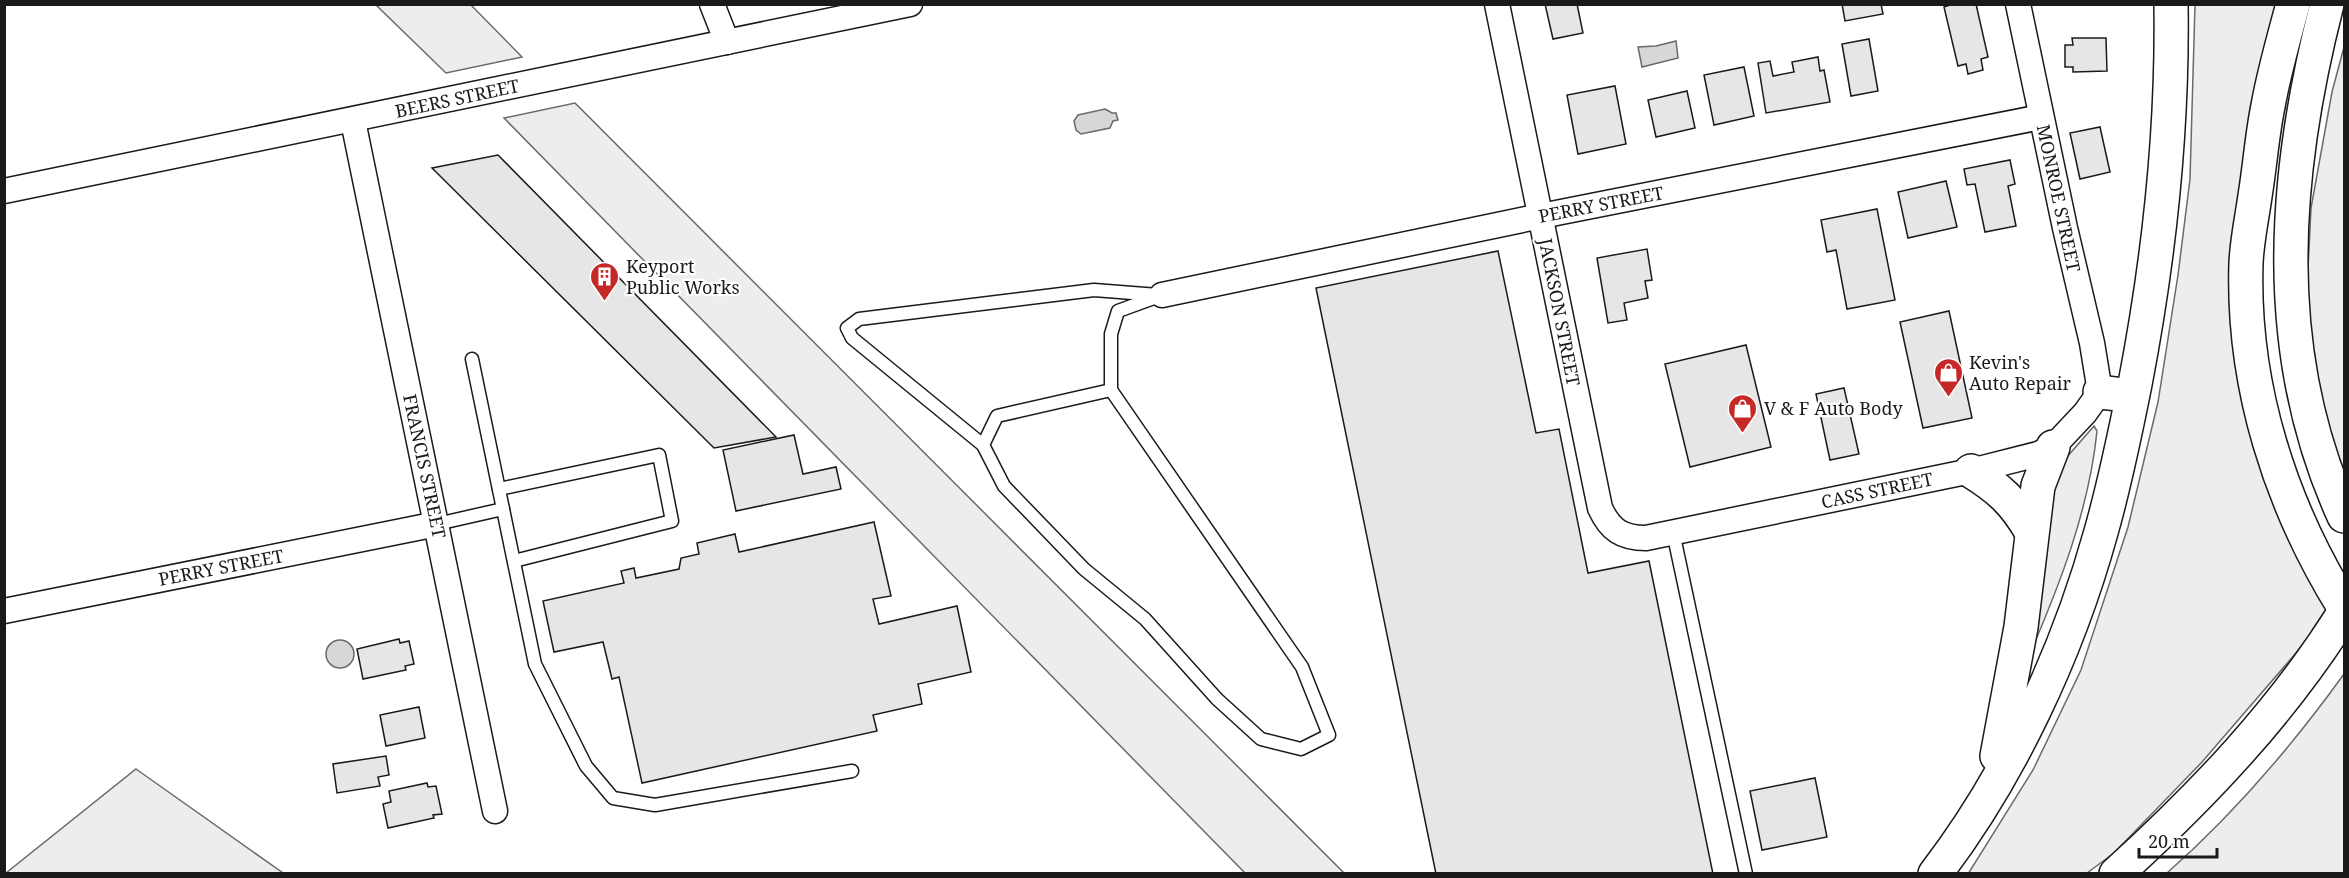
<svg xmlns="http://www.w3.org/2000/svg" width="2349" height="878" font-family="'Noto Serif',serif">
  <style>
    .green { fill: #ededed; stroke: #6a6a6a; stroke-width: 1.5 }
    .water { fill: #d7d7d7; stroke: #6a6a6a; stroke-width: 1.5 }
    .building { fill: #e6e6e6; stroke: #1a1a1a; stroke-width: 1.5 }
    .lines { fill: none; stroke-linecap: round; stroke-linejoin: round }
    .service-casing { stroke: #1a1a1a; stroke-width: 15 }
    .minor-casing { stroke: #1a1a1a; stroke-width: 27 }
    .trunk-casing { stroke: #1a1a1a; stroke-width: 36 }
    .motorway-casing { stroke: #1a1a1a; stroke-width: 36 }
    .service { stroke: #fff; stroke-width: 12 }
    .minor { stroke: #fff; stroke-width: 24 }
    .trunk { stroke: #fff; stroke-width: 33 }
    .motorway { stroke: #fff; stroke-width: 33 }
    .labels { text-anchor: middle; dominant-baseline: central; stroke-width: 4.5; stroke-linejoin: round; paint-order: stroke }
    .street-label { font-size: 18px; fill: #1a1a1a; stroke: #fff }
    .poi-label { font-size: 18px; fill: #1a1a1a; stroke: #fff; text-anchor: start }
  </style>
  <rect width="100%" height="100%" fill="#fff"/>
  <g class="green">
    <path d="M376 5H471L522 57 446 73Z"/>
    <path d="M2195 5H2275L2274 26 2254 115 2257 441 2289 541 2329 607 2302 646 2202 762 2114 853 2087 873 1968 874 2033 770 2081 670 2128 527 2158 402 2178 275 2190 179Z"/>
    <path d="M2344 47V480L2332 452 2305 330 2311 208 2332 92Z"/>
    <path d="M575 103 1344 873H1245L504 118Z"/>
    <path d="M2094 426 2097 431C2089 510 2060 584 2029 656L2047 503 2060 465Z"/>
    <path d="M2344 674V873H2167C2234 814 2292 746 2344 674Z"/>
    <path d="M136 769 283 873H6Z"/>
  </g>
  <g class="water">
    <path d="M1676 41 1678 58 1642 67 1638 47 1656 46Z"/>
    <path d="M1105 109 1112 113H1116L1118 120 1113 121 1110 128 1081 134 1076 130 1074 121 1078 115Z"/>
    <circle cx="340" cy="654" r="14"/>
  </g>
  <g class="building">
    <path d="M1545 4H1577L1583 33 1553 39Z"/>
    <path d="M1842 4H1881L1883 14 1845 21Z"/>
    <path d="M1976 4 1988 57 1981 59 1983 70 1968 74 1966 64 1958 66 1944 7 1953 4Z"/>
    <path d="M2072 38H2106L2107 71 2073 72V67H2065V45H2073Z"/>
    <path d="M1869 39 1878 91 1851 96 1842 44Z"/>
    <path d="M1818 57 1820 71 1824 70 1830 102 1766 113 1758 63 1770 61 1773 76 1794 72 1792 62Z"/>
    <path d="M1744 67 1754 116 1714 125 1704 75Z"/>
    <path d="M1615 86 1626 144 1578 154 1567 95Z"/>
    <path d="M1687 91 1695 128 1656 137 1648 100Z"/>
    <path d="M2100 127 2110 172 2080 179 2070 133Z"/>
    <path d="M498 155 776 437 714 448 432 168Z"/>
    <path d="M2010 160 2015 184 2008 186 2016 226 1985 232 1975 184 1967 185 1964 169Z"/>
    <path d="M1946 181 1957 227 1908 238 1898 192Z"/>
    <path d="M1877 209 1895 300 1847 309 1836 250 1827 252 1821 220Z"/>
    <path d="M1647 249 1652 280 1645 281 1648 298 1624 303 1627 320 1608 323 1597 258Z"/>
    <path d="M1498 251 1536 433 1559 429 1588 573 1649 561 1713 874H1436L1316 288Z"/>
    <path d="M1949 311 1972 418 1923 428 1900 322Z"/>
    <path d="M1746 345 1771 447 1690 467 1665 364Z"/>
    <path d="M1844 388 1859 454 1830 460 1816 394Z"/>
    <path d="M794 435 803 474 836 467 841 489 736 511 723 450Z"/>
    <path d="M874 522 891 596 873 599 879 624 957 606 971 672 918 684 922 704 873 715 877 731 642 783 619 677 612 679 603 642 554 652 543 601 624 583 621 571 634 568 636 578 679 569 681 558 699 554 697 543 735 534 739 552Z"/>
    <path d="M399 639 400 643 409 641 414 664 405 666 406 670 363 679 357 649Z"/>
    <path d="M419 707 425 738 386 746 380 715Z"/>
    <path d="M386 756 389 775 378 777 380 786 337 793 333 764Z"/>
    <path d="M1815 778 1827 837 1762 850 1750 791Z"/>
    <path d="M427 783 428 787 436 786 442 814 433 815 434 818 388 828 383 804 391 802 389 791Z"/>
  </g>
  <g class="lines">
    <defs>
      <g id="service">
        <path d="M472 359 535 664 586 766 613 798 655 805 852 771"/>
        <path d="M1111 390 997 416 983 445 1004 486 1084 569 1145 619 1217 699 1261 739 1301 749 1329 735 1302 667 1111 390V334L1118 311 1162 295"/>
        <path d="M983 445 852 338 847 328 859 319 1094 290 1158 295"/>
        <path d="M499 489 659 455 672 521 514 561"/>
        <path d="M437 524 503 509"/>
        <path d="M1673 532 1746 874"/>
      </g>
      <g id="minor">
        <path d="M712 4 727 42"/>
        <path d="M1497 4 1600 508C1610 530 1622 538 1646 538L1971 471 2038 454 2053 447 2085 413 2100 392 2092 343 2065 228 2018 4"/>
        <path d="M353 121 495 811"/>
        <path d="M4 191 910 4"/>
        <path d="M1162 295 1541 216 2041 117"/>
        <path d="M4 611 437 524"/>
      </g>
      <g id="trunk">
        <path d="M2100 392 2132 396"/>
        <path d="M1971 471C2000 489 2014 502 2031 531"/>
        <path d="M1997 756 2021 627 2038 486 2053 447"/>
        <path d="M1935 874C2011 775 2068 651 2101 532 2115 483 2125 434 2135 384 2159 259 2173 132 2171 4"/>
        <path d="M2116 874C2202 796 2282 712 2344 613"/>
      </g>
      <g id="motorway">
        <path d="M2293 4C2284 38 2274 72 2268 106 2262 135 2260 166 2255 196 2252 218 2247 240 2246 263 2242 385 2280 504 2344 607"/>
        <path d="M2327 4C2283 175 2269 352 2344 516"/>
      </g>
    </defs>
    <use href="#service" class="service-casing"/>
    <use href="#minor" class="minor-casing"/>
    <use href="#trunk" class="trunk-casing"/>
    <use href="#motorway" class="motorway-casing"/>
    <use href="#service" class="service"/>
    <use href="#minor" class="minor"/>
    <use href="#trunk" class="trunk"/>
    <use href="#motorway" class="motorway"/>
  </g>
  <defs>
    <symbol id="building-pin" viewBox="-11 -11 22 30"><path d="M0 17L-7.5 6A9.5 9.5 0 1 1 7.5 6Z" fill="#c62828" stroke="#fff"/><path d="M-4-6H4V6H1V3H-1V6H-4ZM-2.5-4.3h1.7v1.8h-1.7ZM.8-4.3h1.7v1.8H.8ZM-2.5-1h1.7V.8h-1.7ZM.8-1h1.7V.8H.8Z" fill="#fff"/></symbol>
    <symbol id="shop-pin" viewBox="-11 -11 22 30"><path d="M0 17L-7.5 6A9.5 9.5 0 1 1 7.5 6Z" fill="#c62828" stroke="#fff"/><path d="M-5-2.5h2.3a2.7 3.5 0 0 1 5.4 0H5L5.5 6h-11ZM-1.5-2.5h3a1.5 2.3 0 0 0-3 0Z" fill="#fff"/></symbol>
  </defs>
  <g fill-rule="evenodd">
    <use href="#building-pin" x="588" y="260" width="33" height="45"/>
    <use href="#shop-pin" x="1932" y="356" width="33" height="45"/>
    <use href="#shop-pin" x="1726" y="392" width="33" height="45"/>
  </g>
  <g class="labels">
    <g class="street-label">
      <text transform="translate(457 98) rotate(-12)">BEERS STREET</text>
      <text transform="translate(2059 198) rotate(78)">MONROE STREET</text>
      <text transform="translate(1601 204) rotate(-11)">PERRY STREET</text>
      <text transform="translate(1560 312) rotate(79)">JACKSON STREET</text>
      <text transform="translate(425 466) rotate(78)">FRANCIS STREET</text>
      <text transform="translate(1877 490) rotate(-12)">CASS STREET</text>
      <text transform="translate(221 567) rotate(-11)">PERRY STREET</text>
    </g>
    <g class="poi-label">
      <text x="626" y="266">Keyport<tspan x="626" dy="21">Public Works</tspan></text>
      <text x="1969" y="362">Kevin's<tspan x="1969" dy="21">Auto Repair</tspan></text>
      <text x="1764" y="408">V &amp; F Auto Body</text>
    </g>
  </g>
  <rect width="2349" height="878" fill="none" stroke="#1a1a1a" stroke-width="12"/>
  <path d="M2139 848v9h78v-9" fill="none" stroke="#1a1a1a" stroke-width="3"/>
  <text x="2148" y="848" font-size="18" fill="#1a1a1a" stroke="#ffffff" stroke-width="4.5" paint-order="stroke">20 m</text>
</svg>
